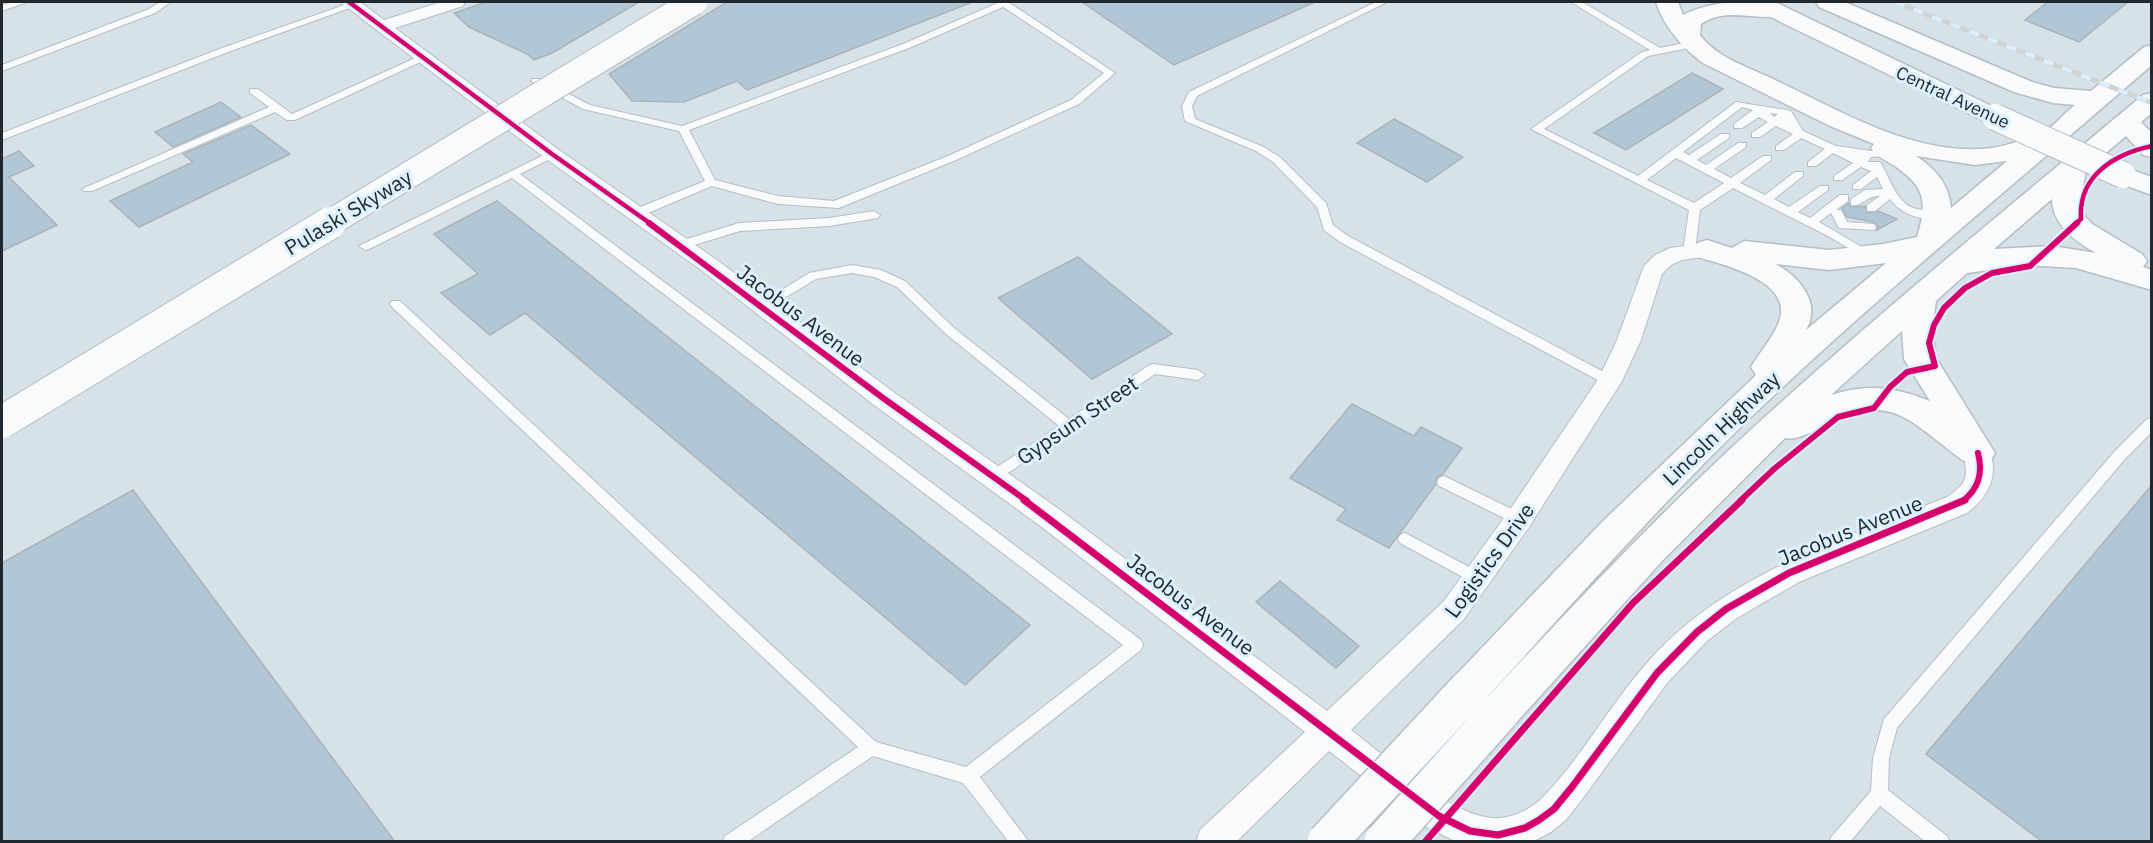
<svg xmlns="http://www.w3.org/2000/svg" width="2153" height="843" font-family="'IBM Plex Sans',sans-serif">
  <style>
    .building { fill: #b1c7d5; stroke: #abb3b8; stroke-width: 1.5 }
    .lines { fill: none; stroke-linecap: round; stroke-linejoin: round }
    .service-casing { stroke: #b5bec4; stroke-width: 2 }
    .minor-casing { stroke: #b5bec4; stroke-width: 2 }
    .secondary-casing { stroke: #b5bec4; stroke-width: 3 }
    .trunk-casing { stroke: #b5bec4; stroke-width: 3 }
    .service { fill: #f9fafc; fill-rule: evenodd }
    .minor { fill: #f9fafc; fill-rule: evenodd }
    .secondary { fill: #f9fafc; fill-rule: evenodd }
    .trunk { fill: #f9fafc; fill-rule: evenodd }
    .rail-casing { stroke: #cfd3d4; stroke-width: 5 }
    .rail { stroke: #dbf0fd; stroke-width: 4; stroke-dasharray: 10; stroke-linecap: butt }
    .secondary-bridge-casing { stroke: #b5bec4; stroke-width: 28; stroke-linecap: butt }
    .trunk-bridge-casing { stroke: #b5bec4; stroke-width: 42; stroke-linecap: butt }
    .motorway-bridge-far1-casing { stroke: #b5bec4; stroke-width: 28; stroke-linecap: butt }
    .motorway-bridge-casing { stroke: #b5bec4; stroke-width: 34; stroke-linecap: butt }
    .secondary-bridge { stroke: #f9fafc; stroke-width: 26 }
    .trunk-bridge { stroke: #f9fafc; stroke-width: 39 }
    .motorway-bridge-far1 { stroke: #f9fafc; stroke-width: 26 }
    .motorway-bridge { stroke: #f9fafc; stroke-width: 32 }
    .cycleway-far2-casing { stroke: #dbf0fd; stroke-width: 8 }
    .cycleway-far1-casing { stroke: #dbf0fd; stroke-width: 10 }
    .cycleway-casing { stroke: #dbf0fd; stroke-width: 10 }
    .cycleway-far2 { stroke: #d6006c; stroke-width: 4.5 }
    .cycleway-far1 { stroke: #d6006c; stroke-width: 6 }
    .cycleway { stroke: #d6006c; stroke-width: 7 }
    .labels { text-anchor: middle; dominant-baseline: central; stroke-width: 6; stroke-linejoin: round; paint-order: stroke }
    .far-street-label { font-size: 18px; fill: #21282d; stroke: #dbf0fd }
    .street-label { font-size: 21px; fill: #21282d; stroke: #dbf0fd }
  </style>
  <rect width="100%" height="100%" fill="#d6e1e8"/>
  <g class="building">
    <path d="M486 2H639L552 53 534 60 527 54 469 27 454 13Z"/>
    <path d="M727 2H970V3L747 90 737 81 684 102 632 101 609 74Z"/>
    <path d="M1082 2H1315L1174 65Z"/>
    <path d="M2048 2H2128L2079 42 2025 20Z"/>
    <path d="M1692 73 1723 89 1626 150 1594 133Z"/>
    <path d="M221 102 241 117 173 147 155 132Z"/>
    <path d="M1394 119 1463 157 1427 182 1357 143Z"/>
    <path d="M251 125 290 154 139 227 110 201 193 162 183 154Z"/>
    <path d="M19 151 34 166 9 177 57 225 2 251V159Z"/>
    <path d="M497 201 1030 625 965 685 525 313 490 335 441 293 478 274 434 234Z"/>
    <path d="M1849 203 1851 207 1865 206 1867 213 1878 211 1897 219 1877 230 1878 226 1874 222 1847 217 1842 208Z"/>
    <path d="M1078 257 1172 334 1092 379 998 298Z"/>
    <path d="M1352 404 1414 436 1421 427 1462 448 1443 474 1437 477 1436 484 1389 548 1337 520 1346 509 1290 478Z"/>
    <path d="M2151 486V842H2043L1926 754Z"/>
    <path d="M133 490 395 842H2V563Z"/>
    <path d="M1280 581 1359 646 1336 668 1256 602Z"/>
  </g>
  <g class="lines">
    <defs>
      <g id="service">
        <path d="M14 2H27L2 11V5Z"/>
        <path d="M160 2H171L155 13 2 71V65L149 9Z"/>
        <path d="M1000 2H1008L1115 73 1079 104 956 160 839 208 778 204 712 186 641 216H633V210L705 181 679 131 583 109 531 81 532 79H540L590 105 682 126 903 44ZM1003 7 1104 73 1071 100 948 156 834 201 778 196 715 180 689 130 909 48Z"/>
        <path d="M1376 2H1387L1197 96 1192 106 1195 119 1264 147 1281 158 1326 203 1333 225 1348 236 1615 378 1617 381 1615 384H1605L1340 242 1324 230 1317 207 1273 162 1256 151 1185 121 1182 106 1189 92Z"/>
        <path d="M1571 2H1582L1660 48 1694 41 1699 44 1694 47 1648 56 1544 129 1638 176 1736 102 1787 110 1791 111 1803 131 1836 146 1872 151H1896V155L1871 157 1868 162H1880C1890 177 1896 205 1917 209 1927 211 1938 207 1945 213 1929 226 1900 214 1890 199L1875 211H1867V205L1880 196C1867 195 1862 207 1851 205V199L1865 190 1883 189 1877 177 1861 189H1853V185L1871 171 1861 167 1842 180H1834V176L1853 163 1833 153 1816 166H1808V162L1825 149 1801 138 1784 150H1776V146L1793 134 1776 126 1760 137H1752V133L1768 122 1759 117 1742 128H1734V124L1753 110 1742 107 1683 152 1689 155 1721 134H1729V138L1697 160 1706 165 1738 143H1746V147L1714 169 1731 178 1763 156H1771V160L1740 183 1765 195 1795 172H1803V176L1774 199 1789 207 1820 186H1828V190L1798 212 1810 218 1840 195H1848V201L1836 210H1841L1847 222 1874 224 1876 227 1874 230 1839 228 1831 213 1819 222 1877 256 1871 260 1867 259 1828 236 1733 188 1700 210 1695 251 1689 255 1685 254 1683 251 1689 210 1531 129 1642 52 1650 50ZM1770 113 1778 114 1774 117ZM1676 158 1724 183 1694 203 1647 180Z"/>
        <path d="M350 3 358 5 228 52 2 140V133L222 48Z"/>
        <path d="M424 54 427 55V59L295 120H287L275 112 92 191H84L82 189 269 107 250 93V89H258L292 114Z"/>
        <path d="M552 151 556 152V156L520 174 1141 640 1143 645 1141 650 980 777 1029 842H1009L963 783 873 756 747 842H722L725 836 858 747 392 307 390 304 392 301H400L876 742 966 767 1123 645 512 178 369 249 365 250 359 246Z"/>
        <path d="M874 211 880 215 878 218 829 226 740 231 681 249 675 245 677 242 739 223 829 218Z"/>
        <path d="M852 265 881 270 905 281 954 328 1069 419 1148 366 1153 364 1198 370 1205 375 1198 380 1155 374 993 483 988 481 986 477 988 473 1059 426 946 334 897 287 874 277 852 273 816 279 766 309 762 310 756 306 809 273Z"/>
        <path d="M2152 418V432L2125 459 1897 728 1889 758 1888 790 1947 836 1950 842H1926L1880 806 1850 842H1829L1832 836 1871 791 1873 758 1884 719 2115 451 2147 419Z"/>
        <path d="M1444 476 1524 515 1526 519 1524 523 1519 525 1514 523 1439 486 1437 482 1439 478Z"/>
        <path d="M1405 533 1484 575 1487 579 1484 583 1479 585 1474 583 1400 543 1398 539 1400 535Z"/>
      </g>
      <path id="minor" d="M340 2H360L384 20 441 2H465L463 6 395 28 559 150 717 260 892 391 1063 512 1327 711 1444 601 1509 511 1599 378 1617 340 1644 266 1655 255 1670 248 1707 243 1715 245 1718 250 1715 255 1682 260 1671 265 1662 274 1641 340 1622 381 1529 527 1464 619 1351 730C1386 756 1456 822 1500 818 1516 817 1532 808 1543 797 1582 757 1609 706 1646 664 1725 573 1840 541 1947 497 1980 475 1957 468 1969 446L1978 443 1987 446C2001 472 1989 497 1967 513L1799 582 1737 618 1707 641 1668 682 1583 798 1566 820 1551 832 1532 842H1457L1427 827 1329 751 1236 842H1196L1200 830 1305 732 1043 528 874 405 701 270 545 158Z"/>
      <g id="secondary">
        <path d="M1747 2H1775L2004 112 2008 117 2004 122 1995 125 1986 122 1750 7Z"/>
        <path d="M2123 167 2152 177V195L2113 181 2109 175 2113 169Z"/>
      </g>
      <g id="trunk">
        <path d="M1656 2H1678L1683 15C1711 0 1751 0 1782 5L1786 10 1782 15C1754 22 1728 6 1701 24L1700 35C1717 58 1748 67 1773 79 1839 110 1916 158 1992 148 2002 147 2031 138 2040 134 2052 129 2064 113 2075 105L2053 103 2014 92 1819 7 1816 2H1845L2032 82 2054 88 2091 91 2144 47 2152 45V65C2017 182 1879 295 1750 418 1656 509 1570 606 1482 703L1468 708 1454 703 1448 690 1454 677 1602 522 1756 375 1751 367C1759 353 1772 339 1778 324 1797 282 1725 265 1697 257L1693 250 1697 243 1707 240 1732 248 1744 241 1829 250 1883 244 1917 237C1928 201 1925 186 1893 165 1885 160 1876 156 1871 148L1874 144 1830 126 1703 63C1684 49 1663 26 1656 2ZM1916 156 1975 165 2007 161 1951 208C1949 184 1936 169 1916 156ZM1886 263 1806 330C1822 303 1799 276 1775 264L1829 270Z"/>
        <path d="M2152 93V113L2141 122 2152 133V157L2143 155 2126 136 2086 170 2080 205 2082 213 2092 224 2142 254 2147 261 2143 267 2152 270V290L2076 268 2025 265 1967 273 1936 301 1932 330 1936 358 1995 453 1990 462C1986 464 1981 466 1977 466 1956 464 1920 417 1886 411 1848 405 1805 444 1785 438L1663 560 1514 725 1500 730 1486 725 1480 712 1486 699C1569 609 1653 520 1743 437 1872 318 2009 207 2143 95ZM2052 199C2052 225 2076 242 2096 253L2052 246 1994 249ZM1902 331 1904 359 1930 401C1895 387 1867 383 1831 395Z"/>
      </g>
    </defs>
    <use href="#service" class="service-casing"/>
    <use href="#minor" class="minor-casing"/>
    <use href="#secondary" class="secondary-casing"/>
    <use href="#trunk" class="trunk-casing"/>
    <use href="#service" class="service"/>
    <use href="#minor" class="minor"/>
    <use href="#secondary" class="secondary"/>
    <use href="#trunk" class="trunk"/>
    <defs>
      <path id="rail" d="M1895 2 2152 103"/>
    </defs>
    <use href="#rail" class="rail-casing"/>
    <use href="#rail" class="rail"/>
    <defs>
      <path id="secondary-bridge" d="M1995 117 2123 175"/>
      <g id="trunk-bridge">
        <path d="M1327 842 1468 690"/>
        <path d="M1384 842 1500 712"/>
      </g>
      <path id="motorway-bridge-far1" d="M328 224 694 2"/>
      <path id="motorway-bridge" d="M2 422 330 223"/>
    </defs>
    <use href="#secondary-bridge" class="secondary-bridge-casing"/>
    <use href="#trunk-bridge" class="trunk-bridge-casing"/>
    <use href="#motorway-bridge-far1" class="motorway-bridge-far1-casing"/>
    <use href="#motorway-bridge" class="motorway-bridge-casing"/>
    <use href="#secondary-bridge" class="secondary-bridge"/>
    <use href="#trunk-bridge" class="trunk-bridge"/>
    <use href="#motorway-bridge-far1" class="motorway-bridge-far1"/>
    <use href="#motorway-bridge" class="motorway-bridge"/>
    <defs>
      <g id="cycleway-far2">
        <path d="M349 2 552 154 651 224"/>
        <path d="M2075 224 2081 219C2078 176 2114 154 2152 146"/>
      </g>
      <g id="cycleway-far1">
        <path d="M649 223 883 398 1027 501"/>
        <path d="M1740 501 1774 469 1838 417 1874 408 1890 387 1907 372 1935 366 1929 343 1934 325 1944 308 1965 288 1992 273 2030 266 2077 223"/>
        <path d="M1963 501C1979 488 1983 473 1978 453"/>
      </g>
      <g id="cycleway">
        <path d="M1024 500 1439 816 1470 831 1498 835 1525 828 1539 820 1554 809 1572 787 1657 673 1697 632 1726 609 1789 573 1965 500"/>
        <path d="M1425 842 1633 603 1742 500"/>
      </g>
    </defs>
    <use href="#cycleway-far2" class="cycleway-far2-casing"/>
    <use href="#cycleway-far1" class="cycleway-far1-casing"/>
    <use href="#cycleway" class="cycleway-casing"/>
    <use href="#cycleway-far2" class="cycleway-far2"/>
    <use href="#cycleway-far1" class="cycleway-far1"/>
    <use href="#cycleway" class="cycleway"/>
  </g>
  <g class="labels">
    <g class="far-street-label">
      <text transform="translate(1953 97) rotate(25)">Central Avenue</text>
    </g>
    <g class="street-label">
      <text transform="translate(348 212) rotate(-31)">Pulaski Skyway</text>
      <text transform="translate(801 315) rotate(37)">Jacobus Avenue</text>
      <text transform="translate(1077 420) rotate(-34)">Gypsum Street</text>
      <text transform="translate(1721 428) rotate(-44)">Lincoln Highway</text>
      <text transform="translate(1850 530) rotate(-22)">Jacobus Avenue</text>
      <text transform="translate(1489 560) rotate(-54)">Logistics Drive</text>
      <text transform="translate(1191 604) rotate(37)">Jacobus Avenue</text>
    </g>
  </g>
  <rect width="2153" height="843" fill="none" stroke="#21282d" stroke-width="6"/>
</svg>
